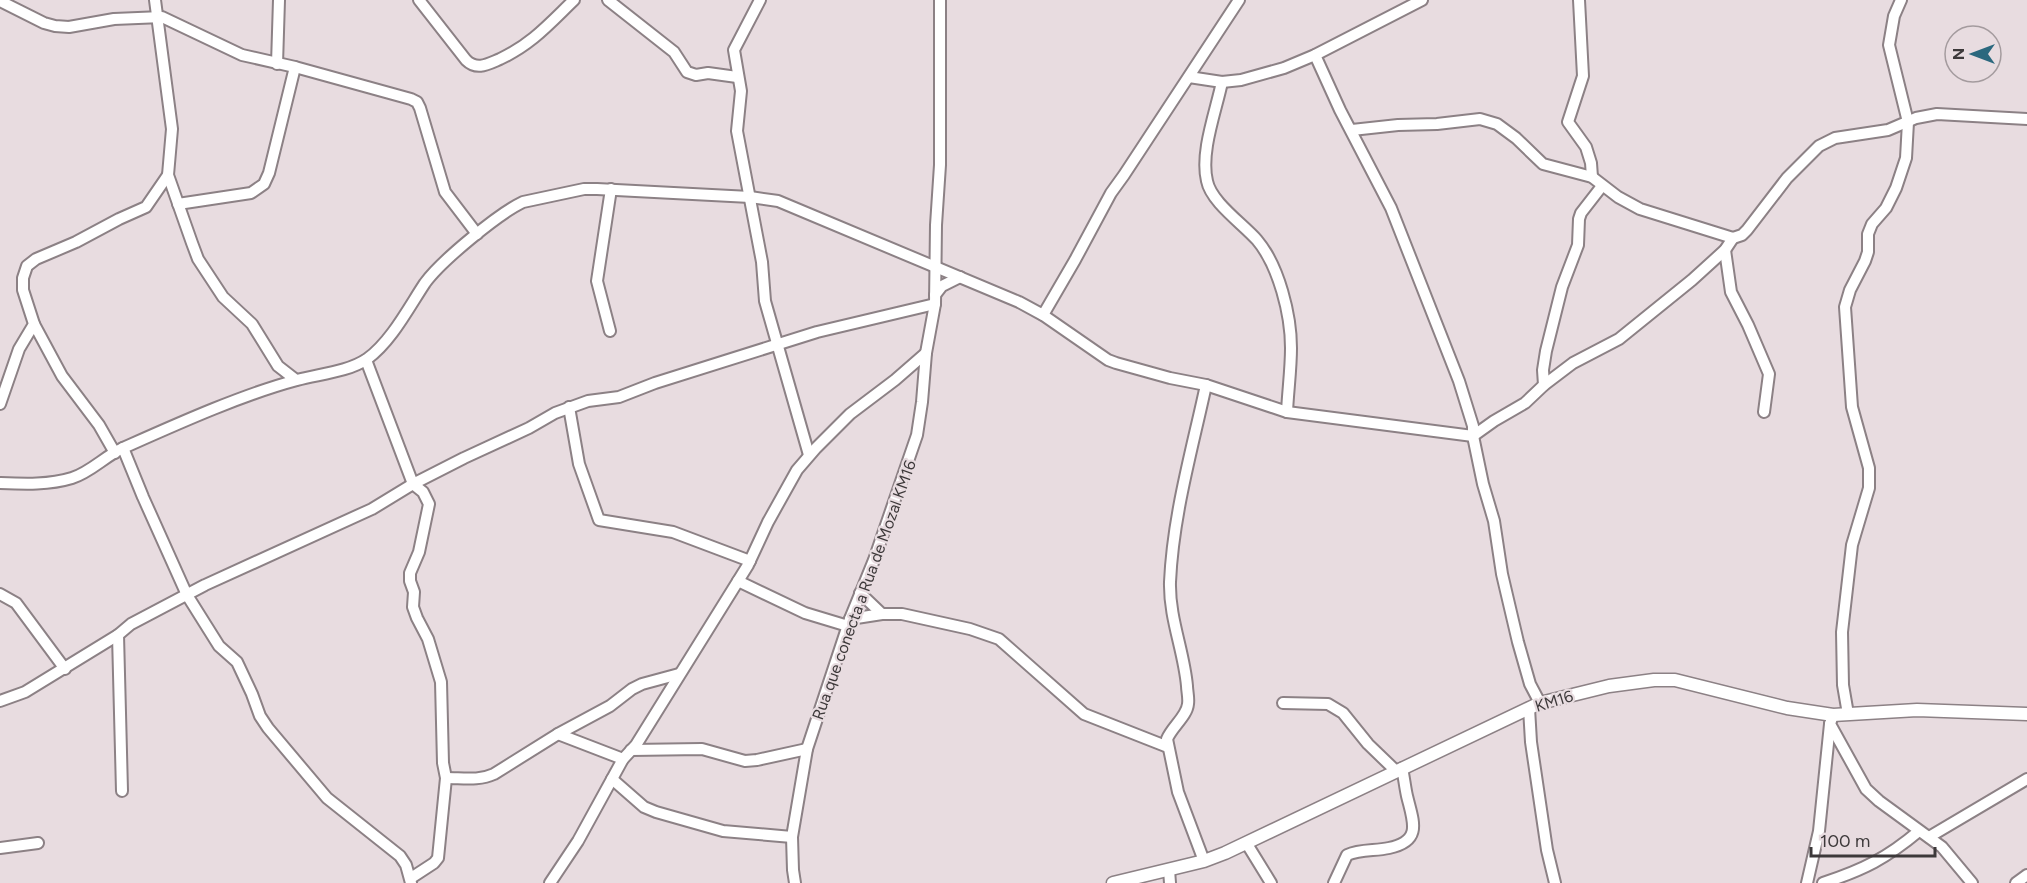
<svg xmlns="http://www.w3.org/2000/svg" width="2027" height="883" font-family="Figtree,sans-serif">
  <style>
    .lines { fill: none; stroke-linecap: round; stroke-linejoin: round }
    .minor-casing { stroke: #8c8185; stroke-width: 14 }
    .tertiary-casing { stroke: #8c8185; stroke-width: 15 }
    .minor { stroke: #fff; stroke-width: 10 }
    .tertiary { stroke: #fff; stroke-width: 12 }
    .labels { text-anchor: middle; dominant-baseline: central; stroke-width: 4.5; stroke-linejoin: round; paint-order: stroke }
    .street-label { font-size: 16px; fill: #3d393a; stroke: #e8dce0 }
  </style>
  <rect width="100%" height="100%" fill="#e8dce0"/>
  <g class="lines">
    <defs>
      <g id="minor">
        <path d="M155 0 172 129 168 175 192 243 198 259 223 297 252 324 278 366 296 380"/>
        <path d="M419 0 466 60C477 71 488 64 500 59 532 44 549 24 574 0"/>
        <path d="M608 0 674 52 687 72 696 75 708 73 737 77"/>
        <path d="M760 0 734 50 741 91 737 131 762 262 765 301 809 455"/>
        <path d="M1579 0 1583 76 1568 122 1586 147 1591 163 1592 177"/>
        <path d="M0 1 44 23 55 26 69 27 114 19 162 17 242 55 295 67 411 99 417 102 420 108 445 192 477 234"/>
        <path d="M1315 55 1340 110 1391 208 1459 381 1473 426V436L1483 484 1494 521 1502 574 1518 642 1530 684 1540 703"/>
        <path d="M277 64 279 0"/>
        <path d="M1189 77 1222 82 1241 80 1284 68 1315 55 1422 0"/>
        <path d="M1222 82C1216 111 1200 152 1207 181 1211 202 1243 224 1257 240 1279 266 1291 315 1291 348 1291 369 1288 391 1287 412"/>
        <path d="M1352 130 1398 125 1437 124 1480 119 1497 124 1516 138 1543 164 1592 177 1618 197 1640 209 1733 238 1742 235 1747 230 1787 178 1819 146 1835 138 1888 130 1916 118 1937 114 2027 119"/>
        <path d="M178 204 251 193 264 184 269 173 295 67"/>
        <path d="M1725 250 1731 292 1748 325 1769 374 1764 412"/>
        <path d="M935 295 942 286 960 277"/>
        <path d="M1043 315 1075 260 1111 193 1124 175 1239 0"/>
        <path d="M34 324 62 376 99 425 115 453"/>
        <path d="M610 331 597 281 611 189"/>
        <path d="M366 360 413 484 423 492 429 504 419 552 410 573V581L414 592 413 607 417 618 428 639 441 682 443 763 446 778 438 858 434 863 411 878"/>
        <path d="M1544 385 1543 370 1546 351 1562 287 1578 245 1579 219 1581 213 1602 186"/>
        <path d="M0 404 19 349 34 324 23 290V278L27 266 36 259 76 242 119 219 146 207 168 175"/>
        <path d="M569 407 579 464 599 520 673 532 750 561"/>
        <path d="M123 448 143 497 187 595 219 646 237 662 252 694 260 716 268 728 327 798 400 856 406 865 411 883"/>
        <path d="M0 483C25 484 49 485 72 478 91 472 105 456 123 448 177 424 241 395 297 380 319 374 348 372 367 359 391 342 409 307 425 283 441 261 498 214 523 202L584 189H597L750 197 778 201 1019 302 1043 315 1108 360 1116 363 1170 378 1206 385 1287 412 1473 436 1494 421 1525 403 1544 385 1573 363 1619 339 1692 280 1725 250 1733 238"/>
        <path d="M738 581 805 613 848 626"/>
        <path d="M860 593 882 614"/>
        <path d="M0 594 16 603 65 669"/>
        <path d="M850 619 882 614H902L970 629 999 639 1084 714 1168 747"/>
        <path d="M118 635 122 791"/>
        <path d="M0 701 25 692 118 635 131 624 205 585 372 509 413 484 464 458 529 428 555 413 588 401 619 397 655 383 817 332 935 304"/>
        <path d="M1283 703 1328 704 1343 713 1368 744 1396 771"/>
        <path d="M1529 708 1531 742 1547 850 1555 883"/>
        <path d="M1848 714 1843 685 1842 632 1852 545 1869 488V468L1852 407 1845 307 1850 290 1865 261 1868 252V234L1872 224 1886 208 1896 188 1906 158 1908 122 1889 45 1894 16 1901 0"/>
        <path d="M1833 715 1830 724 1866 789 1879 801 1942 847 1972 883"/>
        <path d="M558 734 623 759"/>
        <path d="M631 750 702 749 745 761 757 760 807 749"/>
        <path d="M446 778C463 778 479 781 494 774L558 734 610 706 632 689 642 684 679 674"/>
        <path d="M612 779 644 807 656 812 723 831 792 837"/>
        <path d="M1929 837 2027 779"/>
        <path d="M1247 844 1271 883"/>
        <path d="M0 848 38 843"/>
        <path d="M1204 861 1178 792 1167 739C1172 727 1187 716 1188 704 1189 698 1187 691 1187 686 1184 651 1169 618 1170 582 1173 515 1192 450 1206 385"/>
        <path d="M1169 870 1170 883"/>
        <path d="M550 883 578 841 623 759 636 745 748 565 768 522 797 470 816 448 850 414 895 380 926 353"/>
        <path d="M795 883 793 870 792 837 807 749 850 619 874 560 917 435 922 402 926 353 935 304 936 225 940 165V0"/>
        <path d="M1334 883 1347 855C1360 849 1375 851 1389 848 1423 841 1413 821 1407 796 1405 787 1404 777 1402 768"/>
        <path d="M1807 883 1819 831 1830 724"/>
        <path d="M1823 883C1863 870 1887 858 1919 831"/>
        <path d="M2016 883 2027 875"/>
      </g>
      <path id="tertiary" d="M1113 883 1204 861 1225 853 1540 703 1609 686 1654 680H1675L1787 708 1833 715 1917 710 2027 714"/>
    </defs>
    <use href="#minor" class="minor-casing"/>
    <use href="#tertiary" class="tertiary-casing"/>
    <use href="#minor" class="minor"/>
    <use href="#tertiary" class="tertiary"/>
  </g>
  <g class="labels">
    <g class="street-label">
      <text transform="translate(864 590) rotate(-70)">Rua que conecta a Rua de Mozal KM16</text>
      <text transform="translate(1554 701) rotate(-17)">KM16</text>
    </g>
  </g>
  <g transform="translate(1973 54) rotate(270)"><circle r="28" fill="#e8dce0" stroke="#a49b9e" stroke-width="1.5"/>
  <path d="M0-4.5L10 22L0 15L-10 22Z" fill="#2b687e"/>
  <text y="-9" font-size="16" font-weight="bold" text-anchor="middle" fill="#3d393a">N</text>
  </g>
  <path d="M1811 847v9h124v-9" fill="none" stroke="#3d393a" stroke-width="3"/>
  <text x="1820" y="847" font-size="18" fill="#3d393a" stroke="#e8dce0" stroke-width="4.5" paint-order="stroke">100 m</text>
</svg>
